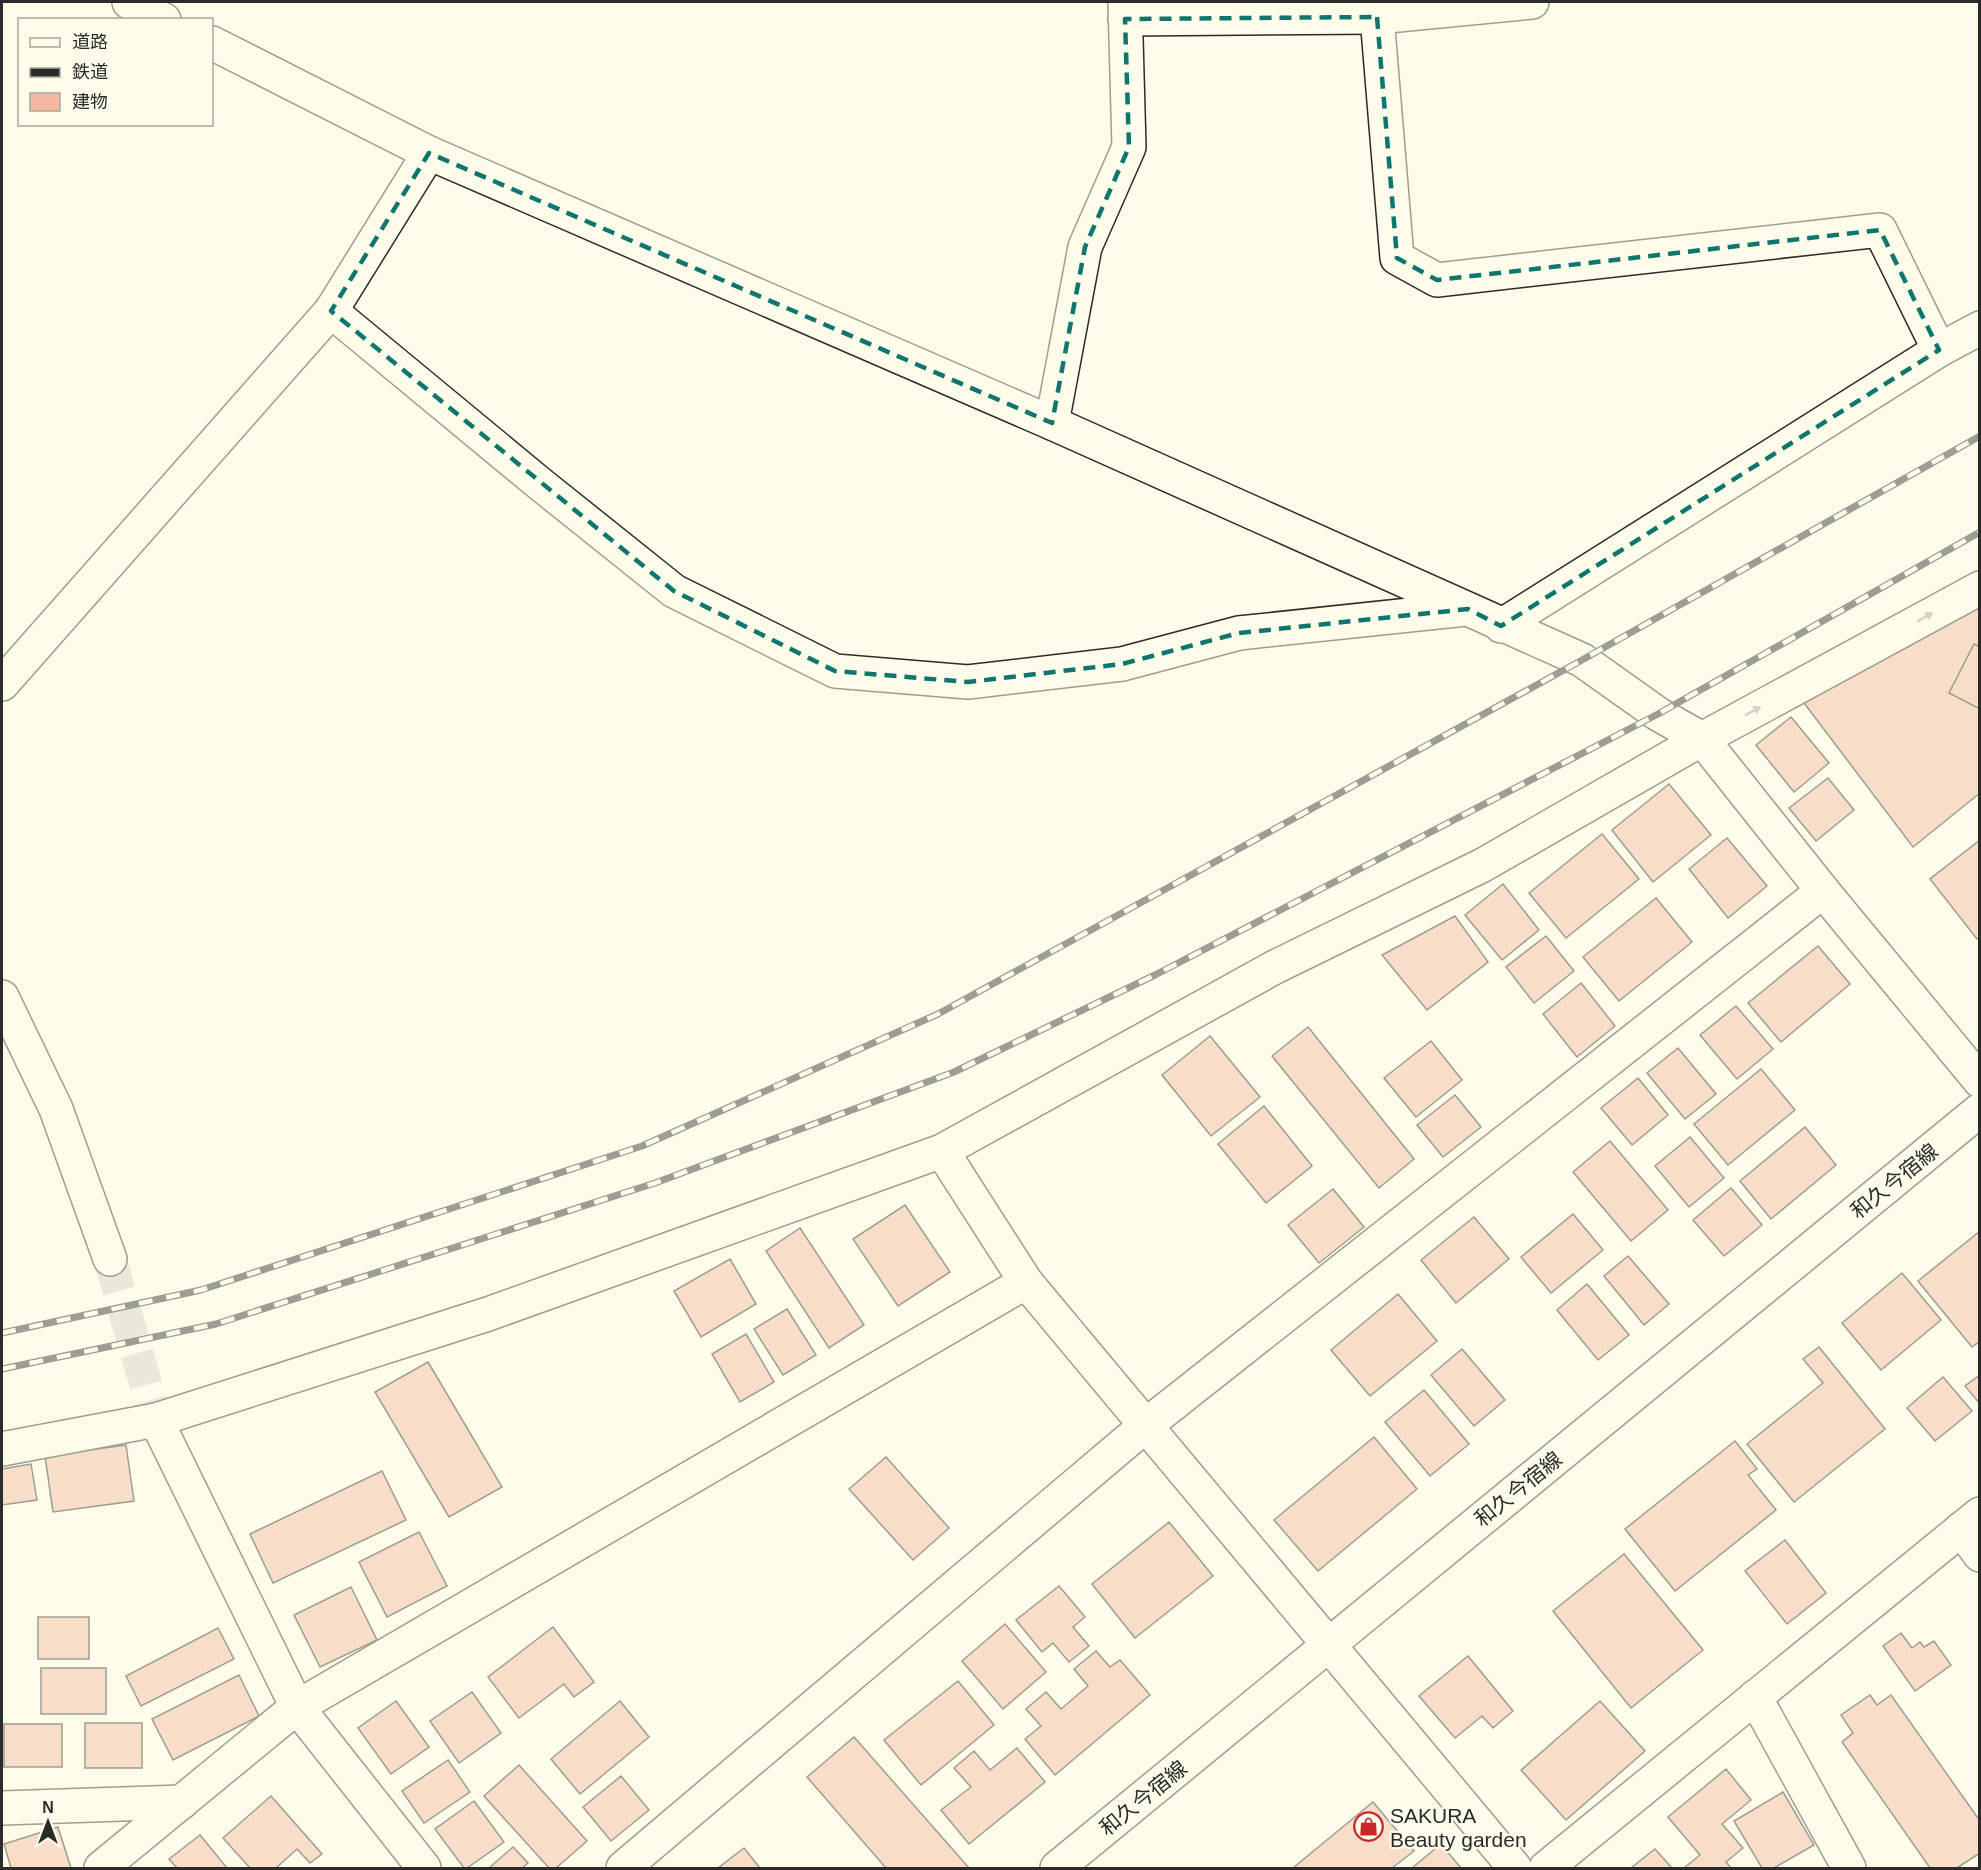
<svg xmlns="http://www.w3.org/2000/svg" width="1981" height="1870" font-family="Helvetica,'Noto Sans JP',sans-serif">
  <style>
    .building { fill: #f2b8a0; stroke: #2b2b2b; stroke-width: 1.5 }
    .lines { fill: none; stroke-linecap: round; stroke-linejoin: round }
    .minor-tunnel { stroke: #d3d1c4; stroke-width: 33; stroke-dasharray: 33 16; stroke-linecap: butt }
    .minor-casing { stroke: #2b2b2b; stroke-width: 36 }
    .secondary-casing { stroke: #2b2b2b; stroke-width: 36 }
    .minor { stroke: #fdfbea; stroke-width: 33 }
    .secondary { stroke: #fdfbea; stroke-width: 33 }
    .rail-casing { stroke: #2b2b2b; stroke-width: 7 }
    .rail { stroke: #fdfbea; stroke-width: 4.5; stroke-dasharray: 14; stroke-linecap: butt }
    .oneway { fill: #9e9d94 }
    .marked { fill: none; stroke: #0f766e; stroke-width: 4.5; stroke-dasharray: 12 8; stroke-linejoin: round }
    .labels { text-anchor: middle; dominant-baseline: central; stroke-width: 4.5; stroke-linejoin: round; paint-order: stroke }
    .street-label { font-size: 21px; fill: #2b2b2b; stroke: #fdfbea }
    .poi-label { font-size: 21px; fill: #2b2b2b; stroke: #fdfbea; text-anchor: start }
  </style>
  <rect width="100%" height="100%" fill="#fdfbea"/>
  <g class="building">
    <path d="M1980 601V793L1913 847 1801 699Z"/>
    <path d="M1974 644 1980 647V709L1949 693Z"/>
    <path d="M1791 717 1829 763 1794 792 1756 745Z"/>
    <path d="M1828 778 1854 810 1816 841 1789 808Z"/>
    <path d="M1669 784 1711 835 1653 882 1612 830Z"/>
    <path d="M1602 834 1639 879 1566 938 1529 893Z"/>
    <path d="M1727 838 1767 886 1728 918 1689 869Z"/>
    <path d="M1980 840V937L1977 939 1930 879Z"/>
    <path d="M1503 884 1539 930 1502 960 1465 915Z"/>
    <path d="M1656 898 1692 942 1619 1001 1583 957Z"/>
    <path d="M1455 916 1488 962 1427 1010 1382 955Z"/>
    <path d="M1546 936 1574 971 1534 1003 1506 967Z"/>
    <path d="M1818 946 1850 984 1781 1042 1748 1003Z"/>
    <path d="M1581 983 1615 1026 1577 1057 1543 1014Z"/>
    <path d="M1736 1006 1773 1049 1737 1079 1700 1035Z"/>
    <path d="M1308 1027 1414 1159 1379 1188 1272 1056Z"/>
    <path d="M1210 1036 1260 1097 1211 1136 1162 1075Z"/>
    <path d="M1431 1041 1462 1080 1416 1117 1384 1078Z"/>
    <path d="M1678 1048 1716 1094 1685 1119 1647 1073Z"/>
    <path d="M1761 1069 1795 1110 1728 1165 1694 1124Z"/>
    <path d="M1638 1078 1668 1115 1632 1145 1601 1108Z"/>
    <path d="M1455 1095 1481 1127 1443 1157 1417 1125Z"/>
    <path d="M1264 1106 1312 1166 1266 1203 1218 1144Z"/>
    <path d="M1805 1127 1836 1165 1771 1219 1740 1181Z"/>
    <path d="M1690 1137 1724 1178 1689 1207 1655 1166Z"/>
    <path d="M1610 1141 1668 1210 1631 1241 1573 1172Z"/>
    <path d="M1731 1188 1762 1225 1724 1256 1693 1220Z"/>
    <path d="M1333 1189 1364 1227 1319 1263 1288 1225Z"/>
    <path d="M905 1205 950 1272 898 1306 853 1239Z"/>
    <path d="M1573 1214 1603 1250 1551 1293 1521 1257Z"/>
    <path d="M1474 1217 1509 1259 1456 1303 1421 1260Z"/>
    <path d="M800 1228 864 1325 829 1348 766 1251Z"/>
    <path d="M1980 1231V1341L1972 1347 1918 1281Z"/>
    <path d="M1628 1256 1669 1304 1644 1325 1604 1276Z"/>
    <path d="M730 1259 756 1304 701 1337 674 1291Z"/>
    <path d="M1902 1273 1941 1320 1881 1370 1842 1323Z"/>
    <path d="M1587 1284 1629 1335 1598 1360 1557 1310Z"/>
    <path d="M1398 1294 1437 1341 1370 1396 1331 1350Z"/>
    <path d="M787 1309 816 1355 783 1375 754 1329Z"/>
    <path d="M746 1334 774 1382 740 1402 712 1354Z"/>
    <path d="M1819 1347 1885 1429 1794 1502 1747 1444 1823 1383 1803 1359Z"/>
    <path d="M1462 1349 1505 1400 1474 1426 1431 1375Z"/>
    <path d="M428 1362 502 1487 449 1517 375 1392Z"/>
    <path d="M1980 1375V1404L1965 1386Z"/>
    <path d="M1943 1377 1972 1411 1935 1441 1907 1408Z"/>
    <path d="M1424 1390 1469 1444 1430 1476 1385 1422Z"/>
    <path d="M1374 1437 1417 1489 1318 1571 1274 1520Z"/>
    <path d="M1735 1441 1757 1469 1748 1475 1776 1510 1675 1591 1625 1529Z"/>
    <path d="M126 1445 134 1501 53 1512 45 1456Z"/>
    <path d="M886 1457 949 1528 913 1560 849 1489Z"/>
    <path d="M31 1464 37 1500 2 1505V1469Z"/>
    <path d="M382 1471 406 1520 273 1583 250 1534Z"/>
    <path d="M1169 1522 1213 1576 1135 1638 1092 1584Z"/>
    <path d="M419 1532 447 1586 387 1617 359 1562Z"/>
    <path d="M1785 1540 1826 1593 1787 1624 1745 1571Z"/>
    <path d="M1624 1554 1703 1650 1631 1708 1553 1611Z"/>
    <path d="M1059 1586 1085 1617 1073 1627 1089 1646 1069 1662 1053 1643 1042 1652 1016 1620Z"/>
    <path d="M351 1587 377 1640 320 1667 294 1615Z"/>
    <rect x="38" y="1617" width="51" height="42"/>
    <path d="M1005 1624 1046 1672 1003 1709 962 1661Z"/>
    <path d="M553 1627 594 1682 574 1697 564 1684 519 1718 488 1677Z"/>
    <path d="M218 1628 234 1659 141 1706 126 1676Z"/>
    <path d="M1901 1633 1912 1648 1920 1642 1924 1647 1934 1641 1951 1665 1915 1691 1883 1646Z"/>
    <path d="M1096 1651 1110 1667 1120 1660 1150 1695 1055 1775 1025 1739 1041 1726 1026 1709 1046 1692 1061 1709 1088 1686 1074 1669Z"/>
    <path d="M1468 1656 1513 1711 1493 1728 1482 1716 1455 1738 1419 1696Z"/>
    <rect x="41" y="1668" width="65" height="46"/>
    <path d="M239 1675 259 1716 173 1760 152 1719Z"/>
    <path d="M958 1681 994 1725 921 1785 884 1740Z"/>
    <path d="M472 1692 501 1733 459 1763 430 1721Z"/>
    <path d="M1870 1695 1877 1705 1891 1695 1980 1821V1853L1957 1868H1930L1842 1742 1853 1733 1841 1715Z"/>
    <path d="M396 1701 429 1747 391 1774 358 1728Z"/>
    <path d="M620 1701 649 1737 580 1794 551 1759Z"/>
    <path d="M1600 1701 1645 1751 1566 1820 1521 1770Z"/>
    <rect x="85" y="1723" width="57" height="45"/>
    <rect x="4" y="1724" width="58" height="43"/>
    <path d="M854 1737 969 1868H886L807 1777Z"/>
    <path d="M1017 1748 1045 1782 969 1844 941 1810 971 1787 954 1768 974 1751 990 1770Z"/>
    <path d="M448 1760 470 1792 424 1823 402 1791Z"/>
    <path d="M519 1765 587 1841 556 1868H549L484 1796Z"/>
    <path d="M1726 1769 1751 1800 1722 1824 1743 1848 1726 1862 1731 1868H1684L1700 1855 1668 1817Z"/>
    <path d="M621 1776 649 1810 611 1841 583 1807Z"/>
    <path d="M1783 1792 1814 1845 1774 1868H1762L1734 1821Z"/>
    <path d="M271 1796 322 1854 310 1863 297 1849 276 1868H250L223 1838Z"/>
    <path d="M474 1801 504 1842 467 1868H464L435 1829Z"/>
    <path d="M1373 1802 1414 1851 1392 1868H1293Z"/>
    <path d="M58 1827 71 1868H11L4 1844Z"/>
    <path d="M200 1835 227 1868H177L169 1859Z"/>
    <path d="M1441 1844 1461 1868H1412Z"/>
    <path d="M513 1847 528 1863 522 1868H489Z"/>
    <path d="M744 1848 760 1868H718Z"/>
    <path d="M1655 1849 1672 1868H1631Z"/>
  </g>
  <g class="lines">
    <path class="minor-tunnel" d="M110 1259 156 1420"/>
    <defs>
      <g id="minor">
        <path d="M129 2 164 20"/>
        <path d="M1377 17 1397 258 1437 280 1880 230 1939 350"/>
        <path d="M1125 19 1377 17 1532 2"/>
        <path d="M212 43 429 153 1052 423 1582 660 1658 714 1702 739 1823 891 1980 1081"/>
        <path d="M331 311 539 483 674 591 835 671 968 682 1122 664 1239 633 1466 609"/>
        <path d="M1052 423 1085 247 1129 147 1125 2"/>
        <path d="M1501 626 1939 350 1980 328"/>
        <path d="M2 684 331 311 429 153"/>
        <path d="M2 997 56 1109 110 1259"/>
        <path d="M942 1151 1026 1282 1515 1868"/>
        <path d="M156 1420 297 1707 424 1868"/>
        <path d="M2 1449 156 1420 488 1314 942 1151 1275 967 1483 865 1702 739 1980 588"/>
        <path d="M1961 1529 1980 1555"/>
        <path d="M1755 1697 1849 1868"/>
        <path d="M2 1808 182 1802"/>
        <path d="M101 1868 297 1707 1026 1282"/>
        <path d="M623 1868 1145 1426 1823 891"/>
        <path d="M1546 1868 1980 1514"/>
      </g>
      <path id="secondary" d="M1057 1868 1980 1110"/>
    </defs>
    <use href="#minor" class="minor-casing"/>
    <use href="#secondary" class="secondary-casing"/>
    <use href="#minor" class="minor"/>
    <use href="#secondary" class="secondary"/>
    <defs>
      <g id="rail">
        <path d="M2 1333 201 1290 642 1146 938 1014 1582 660 1980 436"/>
        <path d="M2 1369 216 1324 655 1183 954 1072 1155 975 1658 714 1980 532"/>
      </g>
    </defs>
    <use href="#rail" class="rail-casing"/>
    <use href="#rail" class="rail"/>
  </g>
  <defs><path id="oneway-solid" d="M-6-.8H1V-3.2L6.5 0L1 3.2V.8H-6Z" transform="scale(1.5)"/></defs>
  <g class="oneway">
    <use href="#oneway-solid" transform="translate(1925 617) rotate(-29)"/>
    <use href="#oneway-solid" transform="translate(1753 711) rotate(-29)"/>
  </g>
  <path d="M0 0H1981V1870H0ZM1377 17 1397 258 1437 280 1880 230 1939 350 1501 626 1468 609 1239 633 1122 664 968 682 835 671 674 591 331 311 429 153 1052 423 1085 247 1129 147 1125 19Z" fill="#fdfbea" fill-opacity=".55" fill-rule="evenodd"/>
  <path class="marked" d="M1377 17 1397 258 1437 280 1880 230 1939 350 1501 626 1468 609 1239 633 1122 664 968 682 835 671 674 591 331 311 429 153 1052 423 1085 247 1129 147 1125 19Z"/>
  <defs>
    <symbol id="shop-ring" viewBox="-11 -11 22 22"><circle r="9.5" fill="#fdfbea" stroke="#c62828" stroke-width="1.5"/><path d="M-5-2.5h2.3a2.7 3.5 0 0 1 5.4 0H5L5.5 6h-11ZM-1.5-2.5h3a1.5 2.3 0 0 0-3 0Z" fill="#c62828"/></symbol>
  </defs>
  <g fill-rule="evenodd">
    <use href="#shop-ring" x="1352" y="1810" width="33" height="33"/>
  </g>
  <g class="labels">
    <g class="street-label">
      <text transform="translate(1894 1181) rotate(-39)">和久今宿線</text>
      <text transform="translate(1518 1489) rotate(-39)">和久今宿線</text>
      <text transform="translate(1143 1798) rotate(-39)">和久今宿線</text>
    </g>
    <g class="poi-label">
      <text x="1390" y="1815">SAKURA<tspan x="1390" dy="24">Beauty garden</tspan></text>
    </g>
  </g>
  <rect width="1981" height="1870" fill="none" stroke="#2b2b2b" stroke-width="6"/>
  <rect x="18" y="18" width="195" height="108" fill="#fdfbea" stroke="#a9a89e" stroke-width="1.5"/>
  <rect x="30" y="38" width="30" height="9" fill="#fdfbea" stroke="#a9a89e" stroke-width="1.5"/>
  <text x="72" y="48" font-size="18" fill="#2b2b2b">道路</text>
  <rect x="30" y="68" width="30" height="9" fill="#2b2b2b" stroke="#a9a89e" stroke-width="1.5"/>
  <text x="72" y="78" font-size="18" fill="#2b2b2b">鉄道</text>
  <rect x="30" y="93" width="30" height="18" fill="#f2b8a0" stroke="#a9a89e" stroke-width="1.5"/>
  <text x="72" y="108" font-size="18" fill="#2b2b2b">建物</text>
  <g transform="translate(48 1822)" stroke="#fdfbea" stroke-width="4.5" paint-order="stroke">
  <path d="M0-4.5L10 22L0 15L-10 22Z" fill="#2b2b2b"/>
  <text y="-9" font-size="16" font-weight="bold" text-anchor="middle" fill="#2b2b2b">N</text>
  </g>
</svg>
